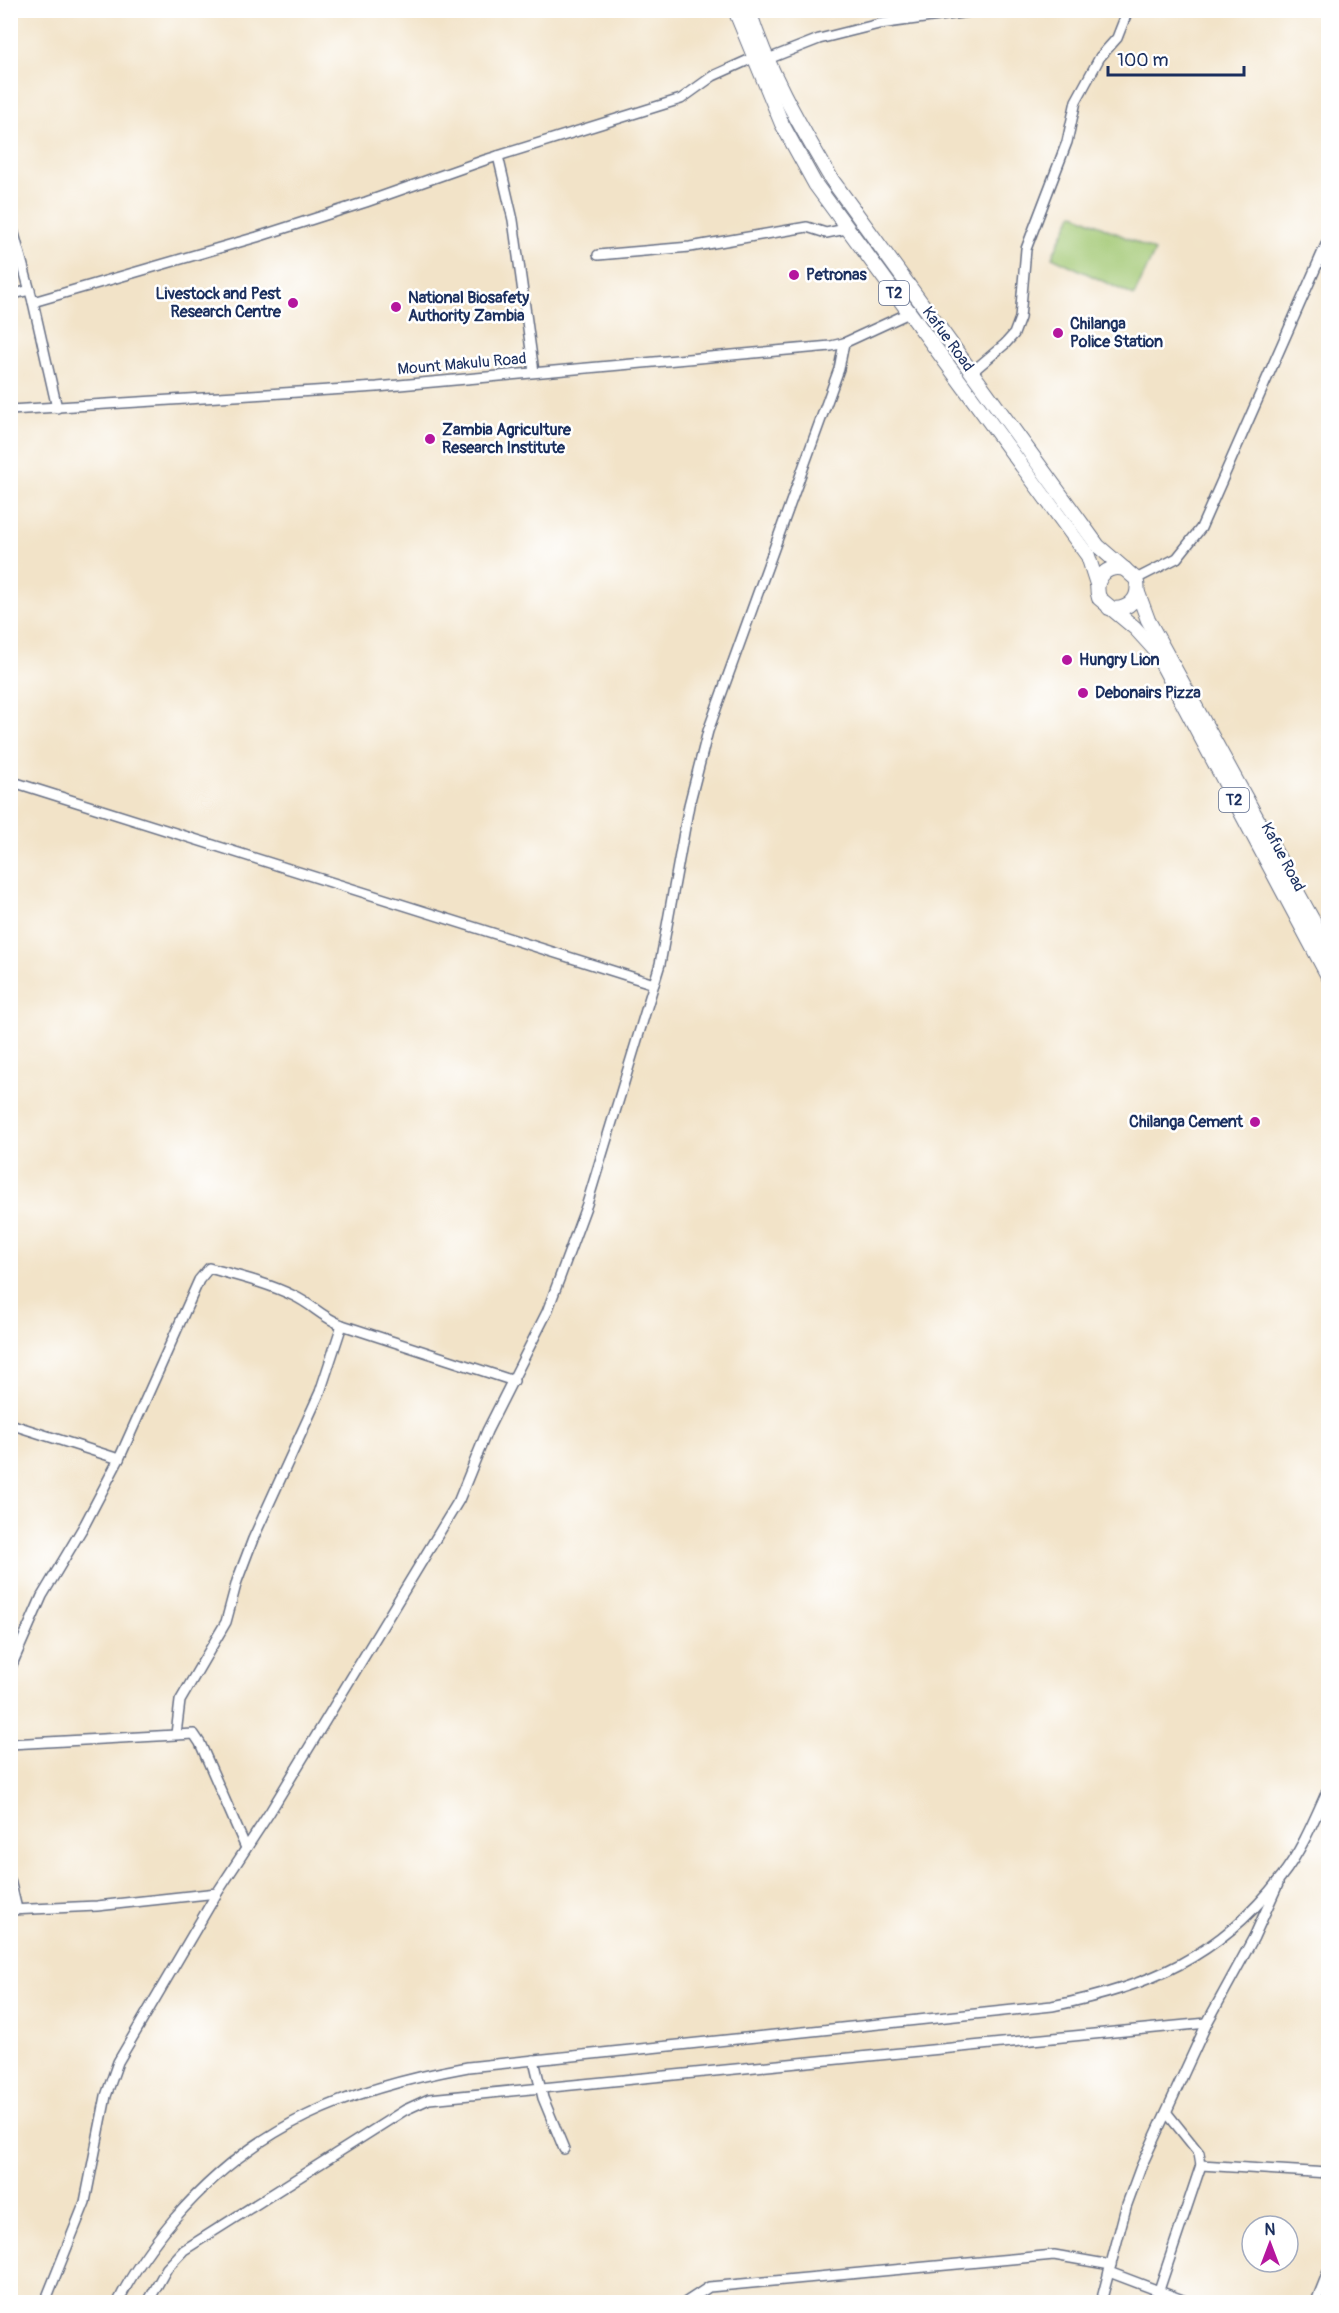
<svg xmlns="http://www.w3.org/2000/svg" width="1339" height="2313" font-family="Pangolin,sans-serif">
  <style>
    .green { fill: #a2c873; stroke: #5e7c68; stroke-width: 1.5 }
    .lines { fill: none; stroke-linecap: round; stroke-linejoin: round }
    .minor-casing { stroke: #666e83; stroke-width: 12 }
    .highway-casing { stroke: #666e83; stroke-width: 16 }
    .minor { stroke: #fff; stroke-width: 9 }
    .highway { stroke: #fff; stroke-width: 14 }
    .poi-dot { fill: #b5179e; stroke: #fff; stroke-width: 2 }
    .labels { text-anchor: middle; dominant-baseline: central; stroke-width: 5; stroke-linejoin: round; paint-order: stroke }
    .shield { fill: #fff; stroke: #5f6d8e; stroke-width: 1.5 }
    .shield-label { font-size: 15px; font-weight: bold; fill: #1b2f5e }
    .poi-label { font-size: 16px; font-weight: bold; fill: #1b2f5e; stroke: #fff; text-anchor: start }
    .street-label { font-size: 16px; fill: #1b2f5e; stroke: #fff }
  </style>
  <rect width="100%" height="100%" fill="#fff"/>
  <filter id="ink" filterUnits="userSpaceOnUse"><feTurbulence type="fractalNoise" baseFrequency=".0167" numOctaves="2"/><feDisplacementMap in="SourceGraphic" scale="12" xChannelSelector="R" yChannelSelector="G"/><feConvolveMatrix kernelMatrix="1 2 1 2 8 2 1 2 1" color-interpolation-filters="sRGB"/></filter>
  <filter id="wash" filterUnits="userSpaceOnUse"><feTurbulence type="fractalNoise" baseFrequency=".008" numOctaves="4" result="noise"/><feDisplacementMap in="SourceGraphic" scale="24" xChannelSelector="R" yChannelSelector="G"/><feGaussianBlur stdDeviation="1.35" result="paint"/><feColorMatrix in="noise" values="0 0 0 0 0 0 0 0 0 0 0 0 0 0 0 0 0 1.4 0 .05"/><feComposite in="paint" operator="in"/></filter>
  <g filter="url(#wash)">
    <rect width="100%" height="100%" fill="#f2e3c8"/>
    <path class="green" d="M1073 213 1155 251 1134 296 1052 257Z"/>
  </g>
  <g filter="url(#ink)">
    <g class="lines">
      <defs>
        <g id="minor">
          <path d="M768 59 819 39 879 24 984 10"/>
          <path d="M498 156 513 220 534 372"/>
          <path d="M10 219 33 302 57 408"/>
          <path d="M598 255 690 247 807 227 826 233 846 229"/>
          <path d="M10 295 30 290"/>
          <path d="M33 302 257 237 366 202 485 160 681 99 713 76 753 58"/>
          <path d="M972 372 1005 344 1014 334 1020 318 1026 249 1067 142 1076 101 1100 57 1117 38 1128 10"/>
          <path d="M10 410 377 387 831 346 844 343 909 313"/>
          <path d="M1136 579 1177 558 1201 528 1328 240"/>
          <path d="M10 781 654 984"/>
          <path d="M10 1424 119 1459"/>
          <path d="M10 1669 42 1596 85 1524 119 1459 199 1280 209 1268C238 1276 268 1283 294 1296 313 1305 320 1316 342 1325L514 1381"/>
          <path d="M176 1734 180 1701 226 1622 237 1581 253 1539 320 1392 342 1325"/>
          <path d="M10 1744 194 1734 200 1743 246 1848"/>
          <path d="M10 1880 17 1909"/>
          <path d="M10 1910 97 1906 217 1893"/>
          <path d="M534 2060 543 2098 564 2149"/>
          <path d="M1167 2113 1199 2153 1201 2165 1328 2173"/>
          <path d="M1109 2272 1188 2302"/>
          <path d="M45 2302 85 2202 106 2096 118 2062 217 1893 270 1812 459 1500 487 1431 547 1312 587 1204 660 964 689 805 708 731 839 369 844 343"/>
          <path d="M118 2302C132 2273 153 2244 174 2219 256 2124 347 2089 468 2067L1052 2006C1148 1987 1220 1957 1281 1877 1301 1852 1315 1818 1328 1789"/>
          <path d="M148 2302 167 2268 184 2250 405 2110 429 2099 1207 2023"/>
          <path d="M686 2302 709 2287 1054 2255 1111 2265"/>
          <path d="M1101 2302 1126 2207 1140 2169 1207 2023 1254 1937 1278 1884"/>
          <path d="M1155 2302 1201 2165"/>
          <path d="M1316 2302 1328 2272"/>
        </g>
        <g id="highway">
          <path d="M735 10 782 124 815 184 1088 556 1097 584"/>
          <path d="M749 10C767 70 801 127 832 180L1098 546 1136 579C1142 598 1128 612 1109 608"/>
          <path d="M1125 569C1106 564 1093 579 1099 598L1135 628 1154 649 1328 976"/>
          <path d="M1138 593 1148 620 1328 948"/>
        </g>
      </defs>
      <use href="#minor" class="minor-casing"/>
      <use href="#highway" class="highway-casing"/>
      <use href="#minor" class="minor"/>
      <use href="#highway" class="highway"/>
    </g>
  </g>
  <g class="poi-dot">
    <circle cx="794" cy="275" r="6"/>
    <circle cx="293" cy="303" r="6"/>
    <circle cx="396" cy="307" r="6"/>
    <circle cx="1058" cy="333" r="6"/>
    <circle cx="430" cy="439" r="6"/>
    <circle cx="1067" cy="660" r="6"/>
    <circle cx="1083" cy="693" r="6"/>
    <circle cx="1255" cy="1122" r="6"/>
  </g>
  <g class="labels">
    <g class="shield">
      <rect x="879" y="281" width="30" height="24" rx="4.5"/>
      <rect x="1219" y="788" width="30" height="24" rx="4.5"/>
    </g>
    <g class="shield-label">
      <text x="894" y="293">T2</text>
      <text x="1234" y="800">T2</text>
    </g>
    <g class="poi-label">
      <text x="806" y="275">Petronas</text>
      <text x="281" y="294" text-anchor="end">Livestock and Pest<tspan x="281" dy="18">Research Centre</tspan></text>
      <text x="408" y="298">National Biosafety<tspan x="408" dy="18">Authority Zambia</tspan></text>
      <text x="1070" y="324">Chilanga<tspan x="1070" dy="18">Police Station</tspan></text>
      <text x="442" y="430">Zambia Agriculture<tspan x="442" dy="18">Research Institute</tspan></text>
      <text x="1079" y="660">Hungry Lion</text>
      <text x="1095" y="693">Debonairs Pizza</text>
      <text x="1243" y="1122" text-anchor="end">Chilanga Cement</text>
    </g>
    <g class="street-label">
      <text transform="translate(948 339) rotate(54)">Kafue Road</text>
      <text transform="translate(462 364) rotate(-5)">Mount Makulu Road</text>
      <text transform="translate(1283 857) rotate(62)">Kafue Road</text>
    </g>
  </g>
  <rect width="1339" height="2313" fill="none" stroke="#fff" stroke-width="36"/>
  <g transform="translate(1270 2244)"><circle r="28" fill="#ffffff" stroke="#a4acbf" stroke-width="1.5"/>
  <path d="M0-4.5L10 22L0 15L-10 22Z" fill="#b5179e"/>
  <text y="-9" font-size="16" font-weight="bold" text-anchor="middle" fill="#1b2f5e">N</text>
  </g>
  <path d="M1108 66v9h136v-9" fill="none" stroke="#1b2f5e" stroke-width="3"/>
  <text x="1117" y="66" font-size="18" fill="#1b2f5e" stroke="#ffffff" stroke-width="4.5" paint-order="stroke">100 m</text>
</svg>
